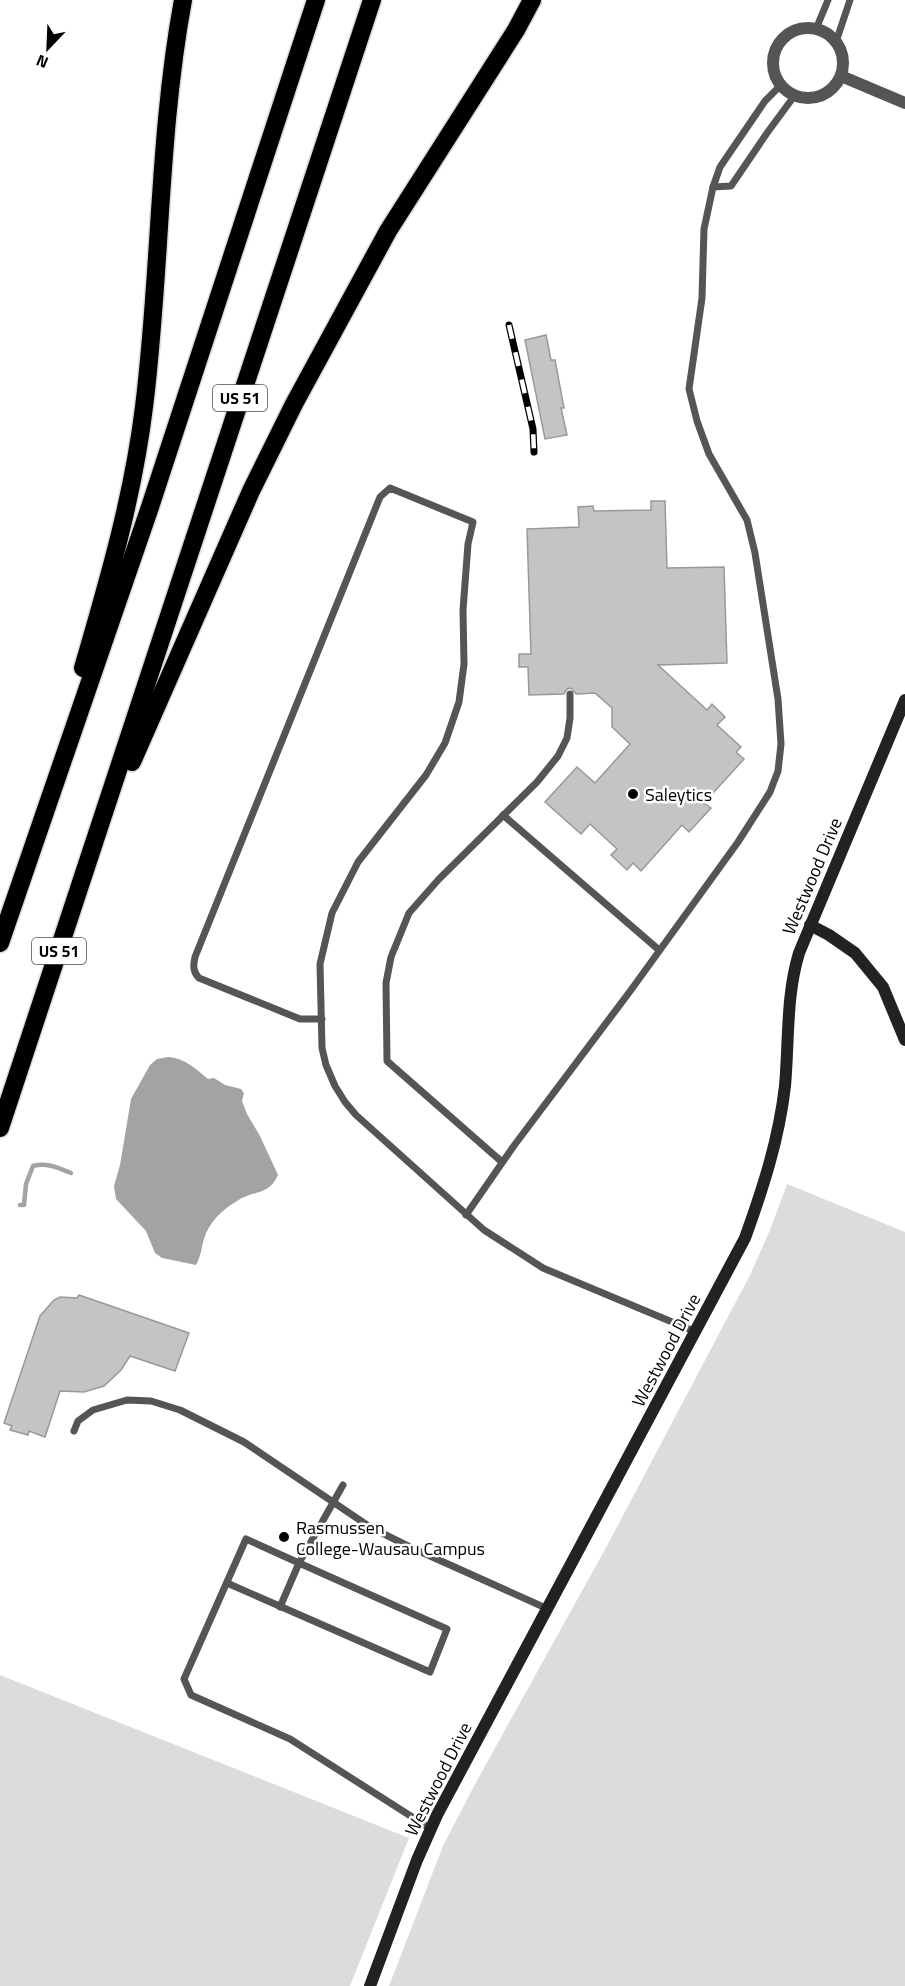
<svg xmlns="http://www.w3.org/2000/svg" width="905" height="1986" font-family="'Titillium Web',sans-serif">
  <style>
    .green { fill: #dcdcdc }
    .water { fill: #a3a3a3 }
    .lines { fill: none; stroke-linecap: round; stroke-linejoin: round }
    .stream { stroke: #a3a3a3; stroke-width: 4.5 }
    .building { fill: #c4c4c4; stroke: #999; stroke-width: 1.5 }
    .highway-casing { stroke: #dbdbdb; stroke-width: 21 }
    .lane { stroke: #555; stroke-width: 7 }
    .street { stroke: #555; stroke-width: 12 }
    .secondary { stroke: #222; stroke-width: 12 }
    .highway { stroke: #000; stroke-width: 18 }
    .rail-casing { stroke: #000; stroke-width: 7 }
    .rail { stroke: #fff; stroke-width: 4.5; stroke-dasharray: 14; stroke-linecap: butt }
    .poi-dot { fill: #000; stroke: #fff; stroke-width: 2 }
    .labels { text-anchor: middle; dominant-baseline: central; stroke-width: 5; stroke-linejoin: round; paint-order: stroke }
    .shield { fill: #fff; stroke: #4c4c4c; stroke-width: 1.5 }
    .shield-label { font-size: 16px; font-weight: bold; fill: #000 }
    .poi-label { font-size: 18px; fill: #000; stroke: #fff; text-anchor: start }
    .street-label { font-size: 18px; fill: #000; stroke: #fff }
  </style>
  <rect width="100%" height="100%" fill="#fff"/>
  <g class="green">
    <path d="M787 1184 905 1232V1986H389L443 1846 474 1786 608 1544 750 1275 770 1230Z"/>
    <path d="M0 1675 409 1838 350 1986H0Z"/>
  </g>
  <path class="water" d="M168 1057C185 1058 196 1069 208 1079L214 1078 225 1085 241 1089 244 1093 242 1101 247 1114 260 1136 278 1175C269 1196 253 1190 237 1201 222 1210 209 1222 204 1239 201 1249 201 1256 196 1265L162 1258 155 1253 146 1231 116 1199 114 1186 120 1165 131 1099 150 1065 157 1059Z"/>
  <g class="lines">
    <path class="stream" d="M20 1205H24L26 1184 33 1166C47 1162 58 1168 71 1173"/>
  </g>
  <g class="building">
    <path d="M546 335 551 360H555L564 408H561L567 435 545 439 525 340Z"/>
    <path d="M651 501H665L667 568 724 567 727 663 658 665 707 710 712 704 725 717 717 725 741 747 736 752 744 759 704 803 711 808 689 832 682 825 641 871 633 863 627 870 611 855 617 849 590 824 581 834 545 802 577 767 595 783 630 744 612 727V708L595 693 576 694 571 688 567 689 564 694 529 695 528 667H519V654H531L527 529 579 527 578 507 593 506 594 511 651 510Z"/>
    <path d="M79 1295 189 1333 175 1371 130 1356 121 1370 104 1386 84 1392 60 1391 45 1437 29 1431 28 1435 10 1430 12 1426 4 1423 40 1316 54 1300 60 1297 77 1298Z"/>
  </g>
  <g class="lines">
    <defs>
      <g id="highway">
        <path d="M83 668C108 582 133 497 144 407 161 272 158 135 183 0"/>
        <path d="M132 762 251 491 294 404 388 231 516 30 532 0"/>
        <path d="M0 943 150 507 316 0"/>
        <path d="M0 1128 372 0"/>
      </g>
    </defs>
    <use href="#highway" class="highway-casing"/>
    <g class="lane">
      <path d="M816 29 828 0"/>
      <path d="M836 42 850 0"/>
      <path d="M713 187 731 186 767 133 795 95"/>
      <path d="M503 815 659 950"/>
      <path d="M322 1019H300L199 978C193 972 193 966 195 957L380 497 390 488 473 522 468 544 463 610 464 664 459 702 445 743 426 775 358 862 332 913 320 964 322 1048 326 1065 335 1086 345 1102 356 1115 484 1230 543 1268 696 1332"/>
      <path d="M502 1162 387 1061 386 983 391 957 409 913 439 879 537 782 558 756 567 738 570 718V694"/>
      <path d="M466 1215 513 1147 631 990 738 842 770 792 778 771 781 744 778 699 755 553 747 520 709 454 697 421 689 389 702 298 704 229 713 187 720 167 765 101 781 85"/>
      <path d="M74 1431 78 1421 93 1410 127 1400 151 1401 180 1410 244 1442 370 1527 410 1547 548 1609"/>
      <path d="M227 1583 430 1672 447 1629 299 1563 343 1485"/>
      <path d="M280 1607 299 1563 246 1539 184 1679 191 1695 290 1739 431 1829"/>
    </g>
    <g class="street">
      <circle cx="808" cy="63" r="35"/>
      <path d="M841 76 905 103"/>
    </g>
    <g class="secondary">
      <path d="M810 925 829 935 855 953 883 987 905 1040"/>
      <path d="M370 1986 417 1860 437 1815 745 1238C763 1188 779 1139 785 1086 789 1041 786 996 799 953L905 700"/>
    </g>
    <use href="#highway" class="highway"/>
    <defs>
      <path id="rail" d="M509 325 533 429 534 452"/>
    </defs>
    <use href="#rail" class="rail-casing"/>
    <use href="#rail" class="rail"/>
  </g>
  <g class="poi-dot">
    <circle cx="633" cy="794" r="6"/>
    <circle cx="284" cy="1537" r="6"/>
  </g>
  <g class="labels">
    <g class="shield">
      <rect x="213" y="385" width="54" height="26" rx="4.5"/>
      <rect x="32" y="938" width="54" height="26" rx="4.5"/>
    </g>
    <g class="shield-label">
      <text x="240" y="398">US 51</text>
      <text x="59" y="951">US 51</text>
    </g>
    <g class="poi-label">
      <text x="645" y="794">Saleytics</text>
      <text x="296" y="1527">Rasmussen<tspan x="296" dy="21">College-Wausau Campus</tspan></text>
    </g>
    <g class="street-label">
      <text transform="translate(812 876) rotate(-67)">Westwood Drive</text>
      <text transform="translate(666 1350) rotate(-62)">Westwood Drive</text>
      <text transform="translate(438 1779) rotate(-63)">Westwood Drive</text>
    </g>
  </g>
  <g transform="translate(48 48) rotate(203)" stroke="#ffffff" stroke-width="4.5" paint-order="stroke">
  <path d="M0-4.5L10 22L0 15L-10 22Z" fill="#000000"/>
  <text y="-9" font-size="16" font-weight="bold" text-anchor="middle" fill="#000000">N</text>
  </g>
</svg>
